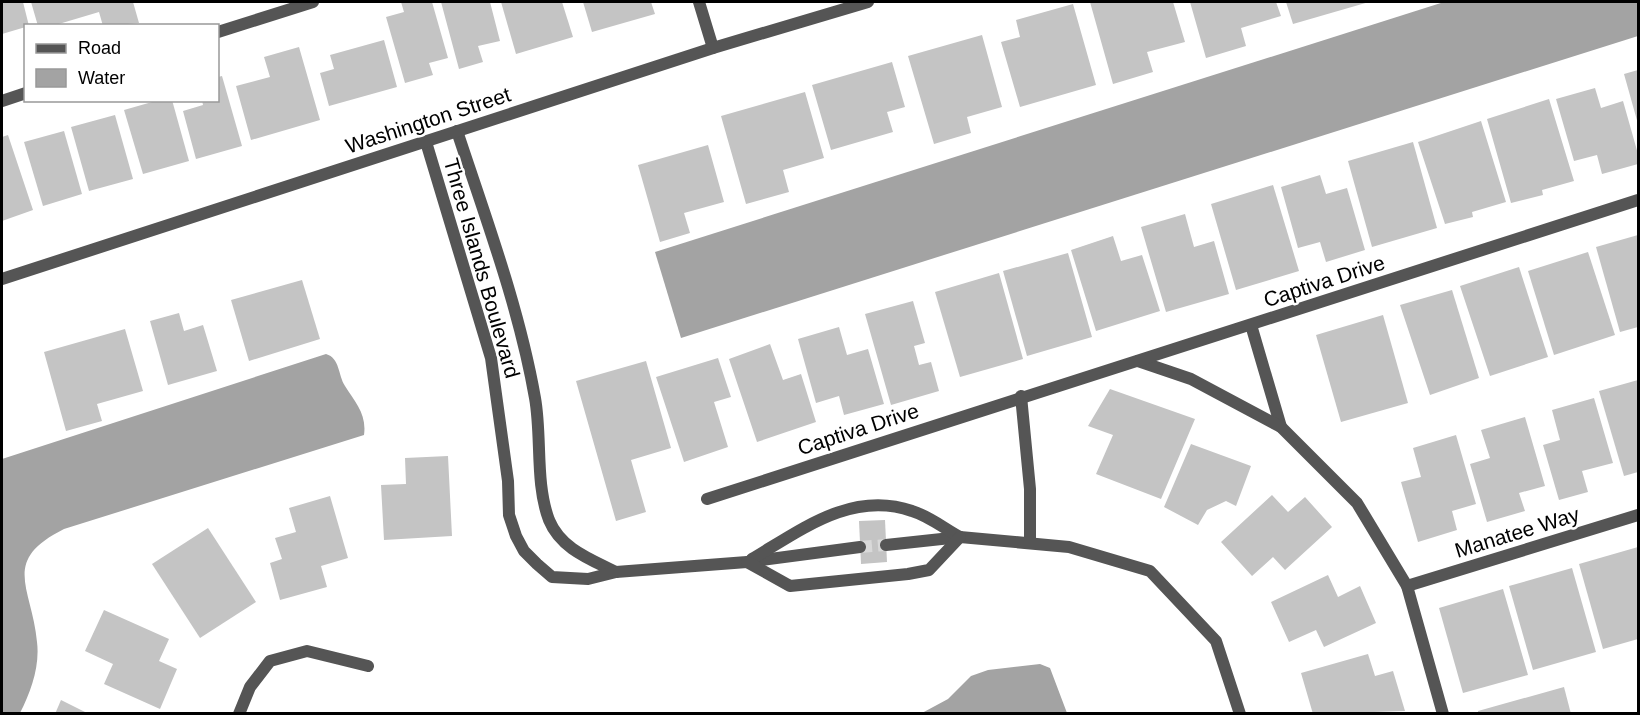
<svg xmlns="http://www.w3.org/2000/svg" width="1640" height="715" font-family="Helvetica,sans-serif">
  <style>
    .water { fill: #a3a3a3 }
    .building { fill: #c4c4c4 }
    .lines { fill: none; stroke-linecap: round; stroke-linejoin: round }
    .street-tunnel { stroke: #d9d9d9; stroke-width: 12; stroke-dasharray: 12 6; stroke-linecap: butt }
    .lane { stroke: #555; stroke-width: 12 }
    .street { stroke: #555; stroke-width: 12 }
    .labels { text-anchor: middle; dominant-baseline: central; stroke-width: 5; stroke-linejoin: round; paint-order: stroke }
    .street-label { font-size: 21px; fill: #000; stroke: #fff }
  </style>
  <rect width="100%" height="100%" fill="#fff"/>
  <g class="water">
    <path d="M1444 2H1638V36L681 338 655 252Z"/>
    <path d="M326 354C340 358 338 375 345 386 355 402 367 414 364 435L64 529C0 561 32 587 37 642 40 666 31 692 20 713H2V459Z"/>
    <path d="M1040 664 1050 668 1067 713H922L948 699 971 676 988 670Z"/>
  </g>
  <g class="building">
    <path d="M2 2H23L29 26 2 34Z"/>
    <path d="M31 2H133L139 23 103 26 99 12 52 26H38Z"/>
    <path d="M401 2H432L448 58 429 63 433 75 405 83 386 17 404 12Z"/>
    <path d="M441 2H490L500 41 478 46 483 62 459 69Z"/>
    <path d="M501 2H562L573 37 516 54Z"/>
    <path d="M583 2H651L655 14 592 32Z"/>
    <path d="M1090 2H1173L1185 42 1147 52 1153 72 1113 84Z"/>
    <path d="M1190 2H1276L1281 16 1241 28 1246 46 1206 58Z"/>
    <path d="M1286 2H1369L1293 24Z"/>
    <path d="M1073 4 1096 85 1020 107 1001 42 1020 37 1016 20Z"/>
    <path d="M982 35 1002 107 967 117 971 133 934 144 908 56Z"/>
    <path d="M384 40 397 87 329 106 320 73 334 69 330 55Z"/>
    <path d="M299 47 320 120 251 140 236 86 270 77 264 57Z"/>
    <path d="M892 62 905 107 887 112 893 132 831 150 812 85Z"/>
    <path d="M1638 70V124L1624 74Z"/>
    <path d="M222 76 242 146 196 159 183 111 203 105 202 100H218V77Z"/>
    <path d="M1595 88 1601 108 1623 101 1638 154V164L1602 174 1597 155 1574 161 1556 99Z"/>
    <path d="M805 92 824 158 783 170 789 192 746 204 721 116Z"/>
    <path d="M1549 99 1574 181 1542 190 1543 195 1511 203 1487 119Z"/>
    <path d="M159 100H172L189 161 143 174 124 110Z"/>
    <path d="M115 115 133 179 89 191 71 127Z"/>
    <path d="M1481 121 1506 202 1472 212 1473 217 1445 224 1418 142Z"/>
    <path d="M64 131 82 194 43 206 24 142Z"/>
    <path d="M8 135 33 210 2 221V137Z"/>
    <path d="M1413 142 1437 228 1372 247 1348 161Z"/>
    <path d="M708 145 724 202 684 213 690 233 660 242 638 165Z"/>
    <path d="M1320 175 1326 194 1347 188 1365 250 1326 262 1320 242 1298 248 1281 187Z"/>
    <path d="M1273 185 1299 271 1236 290 1211 204Z"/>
    <path d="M1185 214 1194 247 1214 241 1229 294 1166 312 1141 227Z"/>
    <path d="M1638 235V327L1620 332 1596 247Z"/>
    <path d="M1113 236 1121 261 1142 255 1160 311 1096 331 1071 250Z"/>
    <path d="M1588 252 1615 335 1554 355 1528 271Z"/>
    <path d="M1068 253 1092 337 1027 356 1003 271Z"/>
    <path d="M1519 267 1548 357 1490 376 1460 286Z"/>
    <path d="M999 273 1023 359 960 377 935 292Z"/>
    <path d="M302 280 320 339 249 361 231 300Z"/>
    <path d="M1452 290 1479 378 1430 395 1400 305Z"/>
    <path d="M913 301 925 343 914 346 919 365 931 362 939 391 891 405 865 314Z"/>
    <path d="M179 313 184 331 203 325 217 371 168 385 150 321Z"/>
    <path d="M1383 315 1408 403 1341 422 1316 335Z"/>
    <path d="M839 327 847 355 868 349 884 404 844 415 839 396 816 403 798 339Z"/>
    <path d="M125 329 143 391 97 404 102 421 66 431 44 352Z"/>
    <path d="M770 344 783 380 801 374 816 422 757 442 729 359Z"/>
    <path d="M718 358 731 397 714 402 728 447 684 462 656 377Z"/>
    <path d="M646 361 671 448 631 460 646 512 616 521 576 381Z"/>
    <path d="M1638 380V472L1624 476 1599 391Z"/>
    <path d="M1110 389 1195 419 1161 499 1096 474 1113 435 1088 426Z"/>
    <path d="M1594 398 1613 463 1582 471 1588 492 1559 500 1543 445 1560 440 1552 410Z"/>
    <path d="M1525 417 1545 486 1519 493 1525 511 1487 522 1470 464 1490 458 1481 430Z"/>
    <path d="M1456 435 1476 504 1452 511 1457 530 1418 542 1401 482 1421 477 1413 448Z"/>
    <path d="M1191 444 1251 466 1236 506 1226 501 1207 510 1198 525 1164 507Z"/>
    <path d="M448 456 452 536 384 540 381 485 406 484 405 458Z"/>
    <path d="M1272 495 1288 512 1305 497 1332 527 1285 570 1273 557 1252 576 1221 542Z"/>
    <path d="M330 496 348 558 321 566 327 587 280 600 270 563 282 559 275 538 296 532 289 508Z"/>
    <path d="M885 520 887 562 861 564 859 521Z"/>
    <path d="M208 528 256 602 200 638 152 564Z"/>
    <path d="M1638 547V639L1603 649 1579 564Z"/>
    <path d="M1572 568 1596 652 1533 670 1509 586Z"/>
    <path d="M1328 575 1338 597 1360 586 1376 623 1324 647 1316 630 1289 642 1271 602Z"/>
    <path d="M1503 589 1528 675 1463 693 1439 608Z"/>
    <path d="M104 610 169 639 159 661 177 669 160 709 104 684 113 664 85 651Z"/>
    <path d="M1368 654 1375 676 1393 671 1405 711 1313 714 1301 673Z"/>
    <path d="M1564 687 1571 714H1478V711Z"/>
    <path d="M61 700 89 714H55Z"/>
  </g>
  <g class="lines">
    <path class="street-tunnel" d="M860 547 886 545"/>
    <g class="lane">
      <path d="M218 32 313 2"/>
      <path d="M2 101 26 93"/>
    </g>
    <g class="street">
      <path d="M699 2 713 48"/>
      <path d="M457 131C486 219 519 307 535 398 542 437 535 483 549 520 561 549 590 559 616 572"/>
      <path d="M426 142 491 358 508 481 509 515 516 536 524 551 537 564 552 577 588 579 616 572 747 562 860 547"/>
      <path d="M2 279 713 48 868 2"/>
      <path d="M1251 325 1281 427"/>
      <path d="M1138 361 1191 379 1281 427 1357 503 1407 586 1443 714"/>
      <path d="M1021 396 1030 489V543"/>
      <path d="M707 499 1638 200"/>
      <path d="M886 545 960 537 1069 547 1150 571 1216 641 1240 714"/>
      <path d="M752 559C801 530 852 490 912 511 929 516 945 529 960 537"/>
      <path d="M747 562 790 586 908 574 929 570 960 537"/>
      <path d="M1407 586 1638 515"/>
      <path d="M239 714 250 687 270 661 307 651 368 666"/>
    </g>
  </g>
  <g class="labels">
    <g class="street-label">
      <text transform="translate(428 120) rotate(-18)">Washington Street</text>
      <text transform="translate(482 268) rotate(74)">Three Islands Boulevard</text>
      <text transform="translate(1324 281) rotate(-18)">Captiva Drive</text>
      <text transform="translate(858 429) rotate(-18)">Captiva Drive</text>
      <text transform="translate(1517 532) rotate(-17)">Manatee Way</text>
    </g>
  </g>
  <rect width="1640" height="715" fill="none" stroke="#000000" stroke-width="6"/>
  <rect x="24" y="24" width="195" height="78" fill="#ffffff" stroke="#999999" stroke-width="1.5"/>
  <rect x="36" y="44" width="30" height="9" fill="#555555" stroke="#999999" stroke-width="1.5"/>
  <text x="78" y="54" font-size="18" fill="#000000">Road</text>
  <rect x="36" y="69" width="30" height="18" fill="#a3a3a3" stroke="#999999" stroke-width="1.5"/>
  <text x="78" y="84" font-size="18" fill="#000000">Water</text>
</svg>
